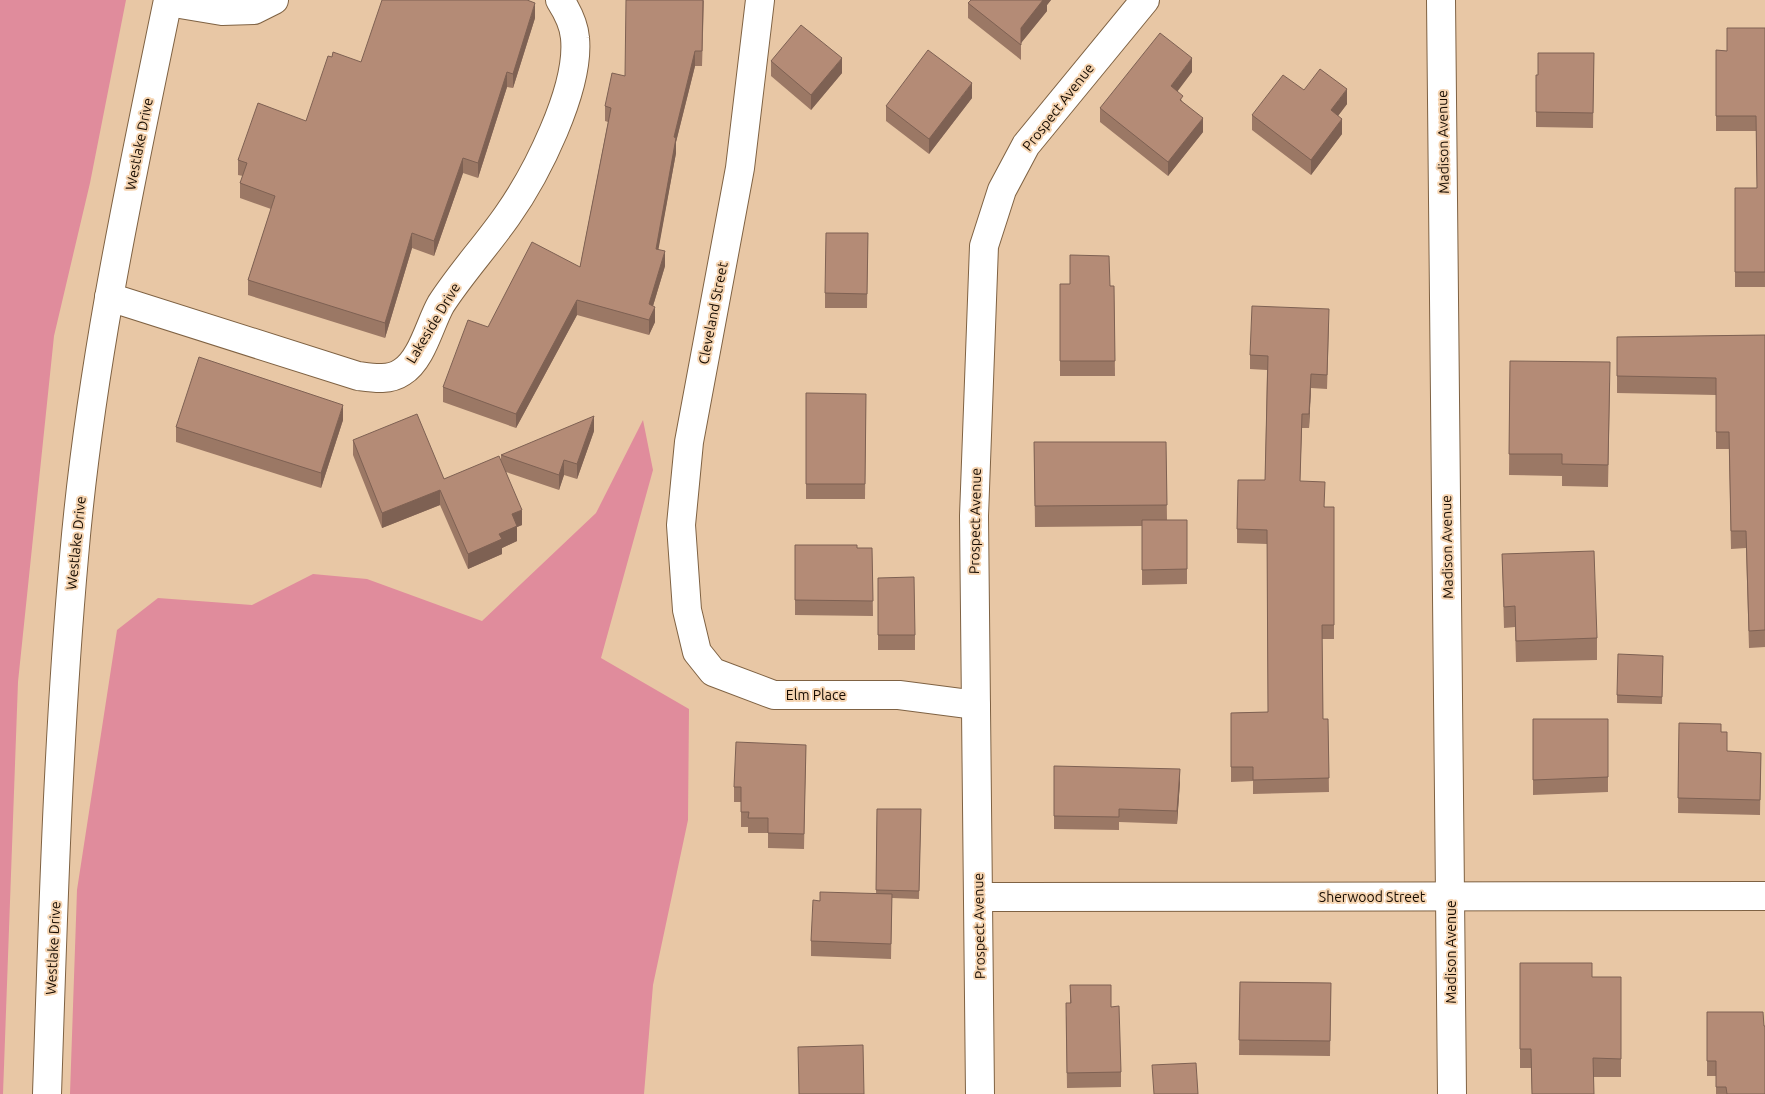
<svg xmlns="http://www.w3.org/2000/svg" width="1765" height="1094" font-family="Ubuntu,sans-serif">
  <style>
    .green { fill: #e08c9c }
    .lines { fill: none; stroke-linecap: round; stroke-linejoin: round }
    .minor-casing { stroke: #7f6243; stroke-width: 30 }
    .tertiary-casing { stroke: #7f6243; stroke-width: 30 }
    .minor { stroke: #fff; stroke-width: 28 }
    .tertiary { stroke: #fff; stroke-width: 28 }
    .wall { fill: #9b7865 }
    .shaded-wall { fill: #7e6153 }
    .building { fill: #b48b76; stroke: #7e6153 }
    .labels { text-anchor: middle; dominant-baseline: central; stroke-width: 4; stroke-linejoin: round; paint-order: stroke }
    .street-label { font-size: 14px; fill: #170c02; stroke: #f5d4b1 }
  </style>
  <rect width="100%" height="100%" fill="#e8c7a5"/>
  <g class="green">
    <path d="M0 0H126L90 183 54 336 18 682 3 1094H0Z"/>
    <path d="M643 420 653 470 601 658 689 709 688 820 653 985 644 1094H70L77 890 117 630 158 598 252 605 313 574 367 579 482 621 596 513Z"/>
  </g>
  <g class="lines">
    <defs>
      <g id="minor">
        <path d="M760 0 740 168 689 442 681 525 687 610 697 652 713 672 774 695H899L976 705"/>
        <path d="M1441 0 1452 1094"/>
        <path d="M168 2 222 11 254 10 274 0"/>
        <path d="M109 297 358 376C373 378 389 381 402 372 422 360 430 323 441 304 461 273 486 246 507 216 536 175 580 89 575 38 574 24 567 11 560 0"/>
        <path d="M979 897 1765 896"/>
        <path d="M980 1094 974 516 984 246 1002 190 1026 145 1145 0"/>
      </g>
      <path id="tertiary" d="M47 1094C53 915 58 735 74 557 90 369 130 184 168 0"/>
    </defs>
    <use href="#minor" class="minor-casing"/>
    <use href="#tertiary" class="tertiary-casing"/>
    <use href="#minor" class="minor"/>
    <use href="#tertiary" class="tertiary"/>
  </g>
  <g class="wall">
    <path d="M704 0 702 66H695L676 142V153L658 249 665 266 653 306 655 322 649 335 577 315 516 428 443 402V387L488 327 580 267 608 122 605 121V106L625 76Z"/>
    <path d="M971 0H1051L1047 5V11L1021 43V60L968 18V3Z"/>
    <path d="M535 18 513 88 507 87 478 178 463 173 434 256 412 248 385 338 248 295V280L271 209 240 198V183L243 176 238 175V160L306 121 332 57 361 62Z"/>
    <path d="M1765 28V287H1735V188H1757L1756 131H1716V50L1727 51Z"/>
    <path d="M1594 53 1593 128 1536 127V75H1538Z"/>
    <path d="M771 61 842 73 811 110 771 76Z"/>
    <path d="M1192 72 1177 91 1183 103 1203 132 1168 176 1100 122V108Z"/>
    <path d="M1304 90 1347 104 1338 116 1342 134 1311 175 1252 130V115Z"/>
    <path d="M972 98 929 154 886 121V106Z"/>
    <path d="M868 233 867 308H825V293Z"/>
    <path d="M1060 284 1114 286 1115 376H1060Z"/>
    <path d="M1329 323 1327 389 1311 388 1309 428H1302L1300 481 1325 507H1334V639H1322L1323 719H1328L1329 792 1253 794V781L1231 782V713L1268 712 1267 544 1237 543V529L1265 480 1267 370 1250 369V355Z"/>
    <path d="M1765 335V647L1749 648 1746 548 1731 549 1729 449H1716V395L1617 393V337Z"/>
    <path d="M1510 361 1610 383 1608 487 1562 486V476L1509 475Z"/>
    <path d="M866 394 865 499H806V484Z"/>
    <path d="M343 420 321 488 176 442V427Z"/>
    <path d="M594 431 577 479 564 475 559 490 506 472 522 525 517 527V541L502 548V554L468 569 440 505 382 528 353 455V440L444 479 501 461V455Z"/>
    <path d="M1034 442H1166L1167 520H1187V584L1142 585V526L1035 527Z"/>
    <path d="M795 545 857 548H872L873 616 795 615Z"/>
    <path d="M1502 554 1597 638V660L1516 662 1515 627 1504 628Z"/>
    <path d="M878 578 915 635V650H878Z"/>
    <path d="M1663 663 1662 704 1617 703V695Z"/>
    <path d="M1533 719H1608V792L1533 795Z"/>
    <path d="M1679 723 1721 732 1727 751 1761 753 1760 815 1678 813Z"/>
    <path d="M806 745 804 849 768 848V833H748V827H741V802H734V787Z"/>
    <path d="M1054 766 1180 782 1177 824 1119 822V830L1054 829Z"/>
    <path d="M877 809H921L919 899 892 898 891 959 811 956V941L820 901 876 894Z"/>
    <path d="M1520 963 1592 977H1621V1077H1593L1594 1094H1532L1531 1068H1520Z"/>
    <path d="M1240 982 1331 983 1330 1056 1239 1055Z"/>
    <path d="M1070 985 1111 1007 1121 1072V1087L1067 1088 1066 1018 1070 1003Z"/>
    <path d="M1707 1012 1764 1026 1765 1094H1716V1076H1707Z"/>
  </g>
  <g class="shaded-wall">
    <path d="M1043 0H1051L1047 5V11L1021 43V28Z"/>
    <path d="M535 3V18L513 88V74Z"/>
    <path d="M695 51V66L676 142V153L656 263V249L674 137Z"/>
    <path d="M842 58V73L811 110V95Z"/>
    <path d="M1192 58V72L1171 100V86Z"/>
    <path d="M507 72V87L478 178V163Z"/>
    <path d="M972 83V98L929 154V139Z"/>
    <path d="M1347 89V104L1331 125V110Z"/>
    <path d="M1203 118V132L1168 176V162Z"/>
    <path d="M1342 119V134L1311 175V160Z"/>
    <path d="M463 158V173L434 256V241Z"/>
    <path d="M412 233V248L385 338V323Z"/>
    <path d="M665 251V266L649 319V304Z"/>
    <path d="M577 300V315L516 428V414Z"/>
    <path d="M655 307V322L649 335V320Z"/>
    <path d="M1311 374V388L1309 428V414Z"/>
    <path d="M343 405V420L321 488V473Z"/>
    <path d="M594 416V431L577 479V464Z"/>
    <path d="M564 460V475L559 490V475Z"/>
    <path d="M440 490V505L382 528V513Z"/>
    <path d="M522 510V525L517 527V541L502 548V554L468 569V554L499 534 512 514Z"/>
    <path d="M1180 769V782L1177 824V811Z"/>
  </g>
  <g class="building">
    <path d="M382 0H527L535 3 513 74 507 72 478 163 463 158 434 241 412 233 385 323 248 280 275 196 240 183 247 163 238 160 258 103 306 121 328 56 332 57 333 52 361 62Z"/>
    <path d="M626 0H703L702 51H695L674 137 676 138 656 249 665 251 649 304 655 307 649 320 577 300 516 414 443 387 468 320 488 327 532 242 580 267 611 108 605 106 612 73 625 76Z"/>
    <path d="M971 0H1043L1021 28V45L968 3Z"/>
    <path d="M801 25 842 58 811 95 771 61Z"/>
    <path d="M1727 28H1765V272H1735V188H1757L1756 116H1716V50L1727 51Z"/>
    <path d="M1160 33 1192 58 1171 86 1183 96 1180 100 1203 118 1168 162 1100 108Z"/>
    <path d="M928 50 972 83 929 139 886 106Z"/>
    <path d="M1538 53H1594L1593 113 1536 112V75H1538Z"/>
    <path d="M1320 69 1347 89 1331 110 1342 119 1311 160 1252 115 1283 75 1304 90Z"/>
    <path d="M826 233H868L867 294 825 293Z"/>
    <path d="M1070 255 1109 256 1110 286H1114L1115 361H1060V284H1070Z"/>
    <path d="M1252 306 1329 309 1327 375 1311 374 1309 414H1302L1300 481 1325 482 1324 507H1334V625H1322L1323 719H1328L1329 778 1253 780V767H1231V713L1268 712 1267 530 1237 529 1238 480H1265L1268 356 1250 355Z"/>
    <path d="M1765 335V630L1749 631 1746 531H1731L1729 432H1716V378L1617 376V337Z"/>
    <path d="M199 357 343 405 321 473 176 427Z"/>
    <path d="M1510 361 1610 362 1608 465 1562 464V454H1509Z"/>
    <path d="M806 393 866 394 865 484H806Z"/>
    <path d="M417 414 444 479 499 456 522 510 512 514 517 526 499 534 502 539 468 554 440 490 382 513 353 440Z"/>
    <path d="M594 416 577 464 564 460 559 475 501 455Z"/>
    <path d="M1034 442H1166L1167 505 1035 506Z"/>
    <path d="M1142 520H1187V569L1142 570Z"/>
    <path d="M795 545H857V548H872L873 601 795 600Z"/>
    <path d="M1594 551 1597 638 1516 641 1515 606 1504 607 1502 554Z"/>
    <path d="M914 577 915 635H878V578Z"/>
    <path d="M1618 654 1663 656 1662 697 1617 695Z"/>
    <path d="M1533 719H1608V777L1533 780Z"/>
    <path d="M1679 723 1721 724V732H1727V751L1761 753 1760 800 1678 798Z"/>
    <path d="M736 742 806 745 804 834 768 833V818H748L749 812H741V787H734Z"/>
    <path d="M1054 766 1180 769 1177 811 1119 809V817L1054 816Z"/>
    <path d="M877 809H921L919 891 876 890Z"/>
    <path d="M820 892 892 894 891 944 811 941 813 900 820 901Z"/>
    <path d="M1520 963H1592V977H1621V1059L1593 1058 1594 1094H1532L1531 1049H1520Z"/>
    <path d="M1240 982 1331 983 1330 1041 1239 1040Z"/>
    <path d="M1070 985H1111V1007L1119 1006 1121 1072 1067 1073 1066 1003H1071Z"/>
    <path d="M1707 1012H1763L1764 1026H1765V1094H1727L1726 1087H1716V1061H1707Z"/>
    <path d="M863 1045 864 1094H799L798 1047Z"/>
    <path d="M1196 1063 1198 1094H1154L1152 1065Z"/>
  </g>
  <g class="labels">
    <g class="street-label">
      <text transform="translate(1058 107) rotate(-52)">Prospect Avenue</text>
      <text transform="translate(1443 142) rotate(-91)">Madison Avenue</text>
      <text transform="translate(139 144) rotate(-79)">Westlake Drive</text>
      <text transform="translate(713 313) rotate(-79)">Cleveland Street</text>
      <text transform="translate(433 323) rotate(-59)">Lakeside Drive</text>
      <text transform="translate(975 521) rotate(-89)">Prospect Avenue</text>
      <text transform="translate(76 543) rotate(-84)">Westlake Drive</text>
      <text transform="translate(1447 547) rotate(-91)">Madison Avenue</text>
      <text x="816" y="695">Elm Place</text>
      <text x="1372" y="897">Sherwood Street</text>
      <text transform="translate(979 926) rotate(-91)">Prospect Avenue</text>
      <text transform="translate(53 948) rotate(-87)">Westlake Drive</text>
      <text transform="translate(1451 952) rotate(-90)">Madison Avenue</text>
    </g>
  </g>
</svg>
